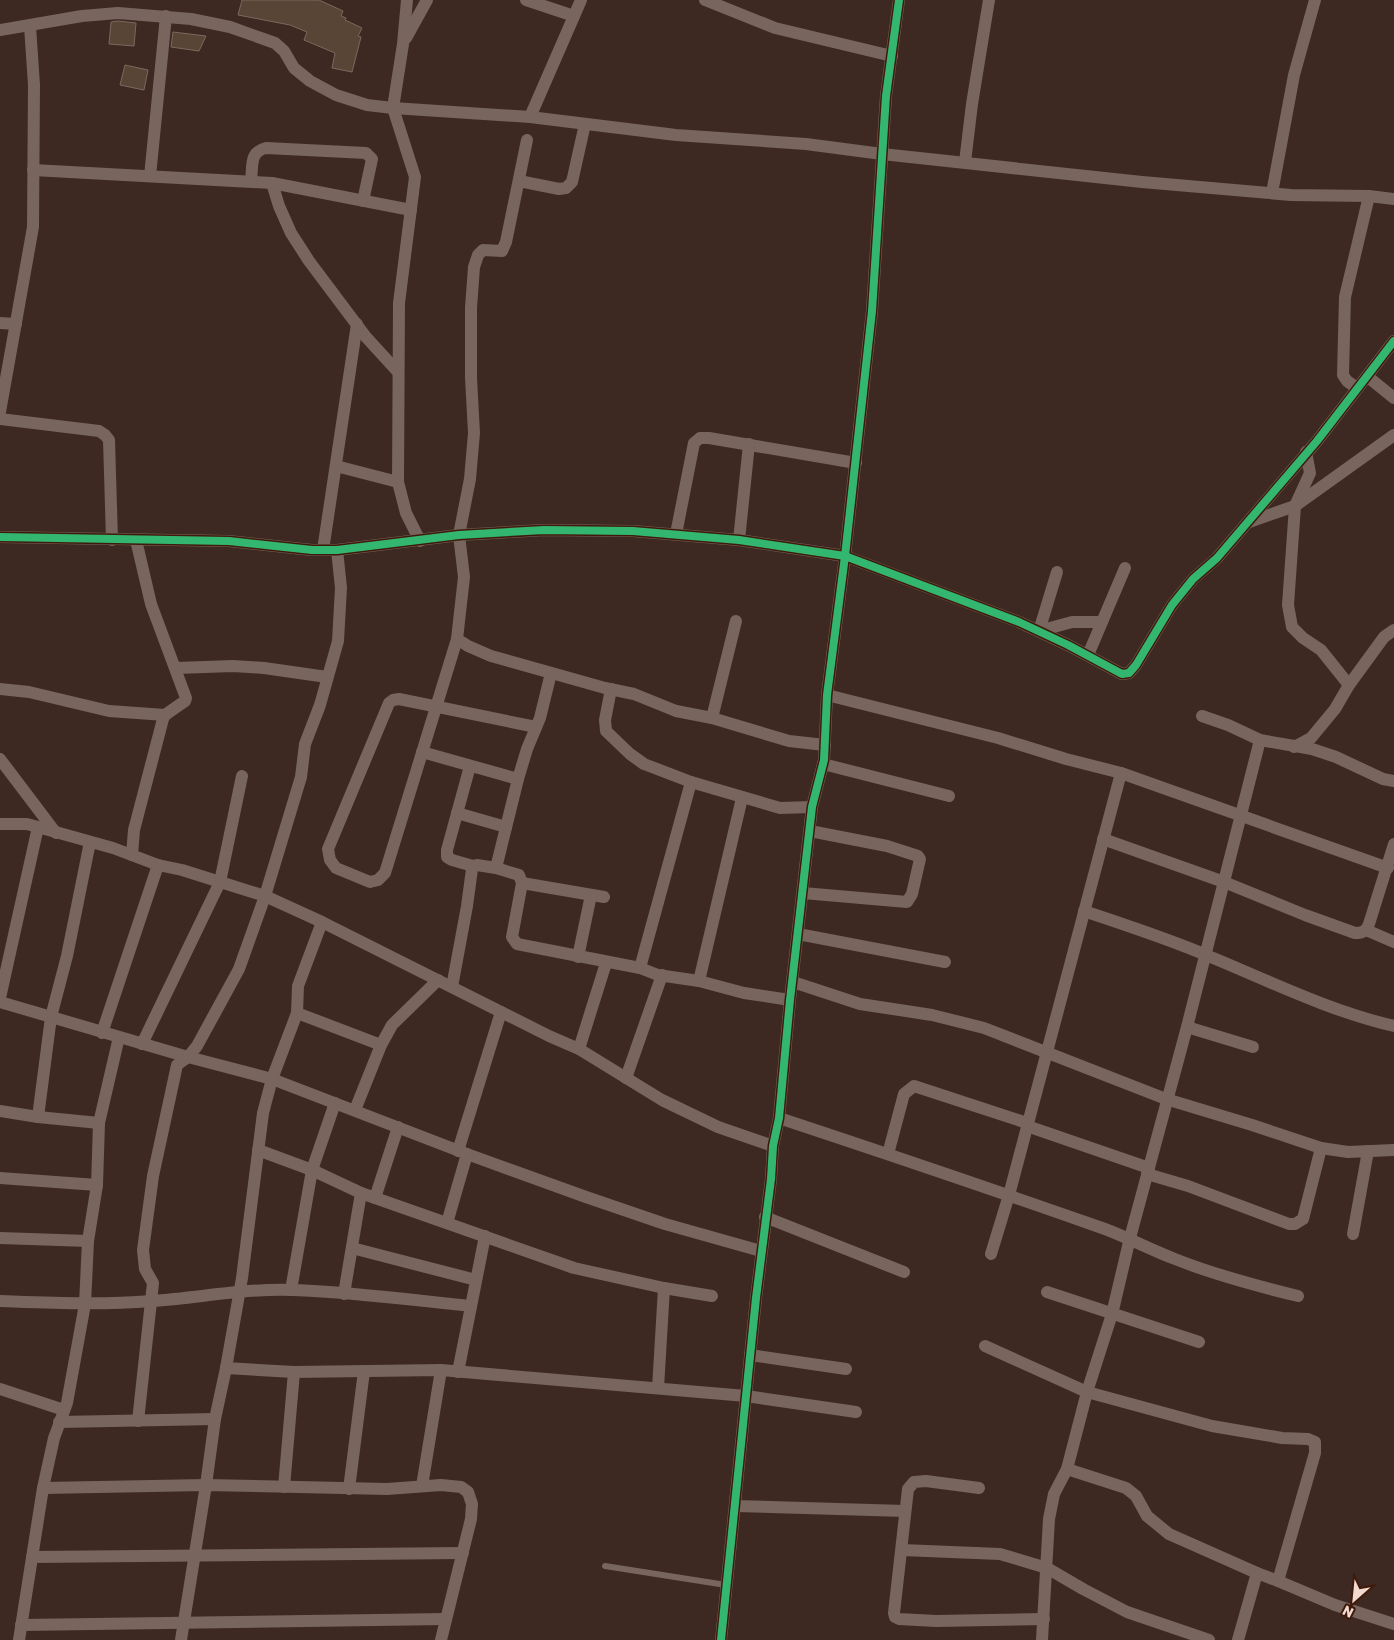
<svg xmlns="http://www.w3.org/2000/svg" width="1394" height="1640" font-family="Rubik,sans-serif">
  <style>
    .building { fill: #594535; stroke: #7a6960 }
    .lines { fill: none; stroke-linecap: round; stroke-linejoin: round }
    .service { stroke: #77655e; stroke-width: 6 }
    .minor { stroke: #77655e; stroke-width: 12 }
    .cycleway-casing { stroke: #3f1a0a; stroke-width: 11 }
    .cycleway { stroke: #33b770; stroke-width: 8 }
  </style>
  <rect width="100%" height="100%" fill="#3d2921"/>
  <g class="building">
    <path d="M242 0H319L343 11 341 16 346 18 345 20 362 28 358 36 361 37 352 72 332 68 335 53 304 40 307 32 290 25 238 15Z"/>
    <path d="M118 21 136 23 134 46 109 44 111 22Z"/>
    <path d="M173 32 206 36 199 51 171 47Z"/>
    <path d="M125 65 148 70 144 90 120 85Z"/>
  </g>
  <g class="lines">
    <path class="service" d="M605 1566 726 1585"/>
    <g class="minor">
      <path d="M407 0 403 44 393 108 415 177 399 303 398 482 406 513 420 541"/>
      <path d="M526 0 574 16"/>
      <path d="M705 0 775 28 892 56"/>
      <path d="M0 30 82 16 118 13 191 19 230 27 275 43 284 51 294 68 310 81 336 95 367 105 393 108 530 117 676 135 806 144 882 154 1142 182 1291 195 1369 196 1394 199"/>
      <path d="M406 38 427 0"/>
      <path d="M530 117 581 0"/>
      <path d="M527 140 506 242 502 251 483 250 478 255 474 267 471 308V378L474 433 470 479 459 535 464 577 457 639 468 646 491 656 605 688 634 694 676 711 712 718 789 741 825 745"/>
      <path d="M965 162 972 104 989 0"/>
      <path d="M33 170 272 183 411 210"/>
      <path d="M150 176 166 16"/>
      <path d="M251 181C253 166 249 152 266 148L366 153 372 159 363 201"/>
      <path d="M519 181 559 189 566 188 572 182 585 124"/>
      <path d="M272 183 279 206 291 233 309 261 366 337 398 372"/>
      <path d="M1272 193 1294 75 1315 0"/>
      <path d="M0 323 16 324"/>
      <path d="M1368 377 1394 398"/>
      <path d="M1357 388 1347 381 1343 375 1345 297 1369 196"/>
      <path d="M0 412 33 227 34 85 30 26"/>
      <path d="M0 419 99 431 105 435 109 440 112 540"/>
      <path d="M1306 452 1310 473 1295 506 1288 605 1292 627 1303 638 1321 650 1349 685"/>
      <path d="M336 466 398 482"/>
      <path d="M1249 522 1295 506 1394 435"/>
      <path d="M676 534 694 443 700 438H709L856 463"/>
      <path d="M0 537 229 541 312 550H337L459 535 544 530 633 531 739 540 845 556 1019 622 1068 645 1122 674 1129 673 1136 665 1172 605 1193 579 1217 558 1317 441 1394 341"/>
      <path d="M739 540 749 444"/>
      <path d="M323 550 357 324"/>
      <path d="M1039 631 1072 622H1102"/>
      <path d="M1039 631 1057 572"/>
      <path d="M457 639C433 717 409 795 385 873L378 880 370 882 336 868 330 860 328 849 389 703 393 700 399 699 536 727"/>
      <path d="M1088 655 1125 568"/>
      <path d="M176 668 233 666 264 668 327 677"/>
      <path d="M0 689 29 692 109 711 165 715"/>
      <path d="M611 689 605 720 606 731 630 754 644 764 691 782 780 808 812 807"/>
      <path d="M827 695 998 738 1066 759 1121 773 1388 868"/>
      <path d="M1202 716 1228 725 1260 740 1312 749 1336 757 1383 779 1394 781"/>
      <path d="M712 718 736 621"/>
      <path d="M1294 747 1311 738 1335 709 1349 685 1384 637 1394 630"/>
      <path d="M422 752 518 779"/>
      <path d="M0 759 56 833"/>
      <path d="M823 764 949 796"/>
      <path d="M470 766 447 850V857L452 860 473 866"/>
      <path d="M457 813 506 827"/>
      <path d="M0 824H27L113 848 158 865 182 870 265 896 322 922 549 1036 579 1049 662 1100 718 1127 773 1146"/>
      <path d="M1103 839 1224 882 1305 915 1355 933C1363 933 1366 931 1369 924L1394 844"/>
      <path d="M132 855 134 830 163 719 165 715 185 701 186 698 151 604 136 540"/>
      <path d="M496 868 519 875 522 883 512 937 517 944 640 968 658 975 699 981 744 993 790 1000"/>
      <path d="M522 883 604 897"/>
      <path d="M803 893 907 902 912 894 920 859 918 856 887 846 810 831"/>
      <path d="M1084 911C1125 925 1166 938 1206 955 1267 980 1329 1011 1394 1026"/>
      <path d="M1366 930 1394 942"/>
      <path d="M798 934 945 962"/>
      <path d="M578 957 591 895"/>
      <path d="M640 968 691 782"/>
      <path d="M699 981 742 798"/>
      <path d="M793 982 860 1004 932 1015 984 1028 1166 1099 1252 1125 1321 1148 1348 1152 1394 1150"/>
      <path d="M452 987 467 906 472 869 473 866 477 865 496 868 518 779 527 749 540 718 551 673"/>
      <path d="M0 998 38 827"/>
      <path d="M0 1002 188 1057 272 1079 467 1154 586 1197 665 1224 761 1251"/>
      <path d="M297 1013 381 1045"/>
      <path d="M1187 1027 1253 1047"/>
      <path d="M102 1033 158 865"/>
      <path d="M142 1044 220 882 242 776"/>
      <path d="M579 1049 606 963"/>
      <path d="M626 1078 662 975"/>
      <path d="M355 1110 381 1045 392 1025 438 980"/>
      <path d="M0 1111 38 1117 99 1123"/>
      <path d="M38 1117 51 1017 67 956 90 842"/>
      <path d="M779 1118C888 1154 997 1191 1105 1229 1129 1238 1151 1250 1175 1259 1215 1275 1257 1286 1298 1296"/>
      <path d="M1027 1126 1149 1168"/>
      <path d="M258 1150 312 1170 361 1193 574 1268 664 1288 712 1296"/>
      <path d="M458 1151 501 1012"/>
      <path d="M888 1154 904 1094 914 1086 1027 1123"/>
      <path d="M1147 1174 1188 1186 1289 1224H1295L1303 1219 1321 1148"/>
      <path d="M0 1178 97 1185"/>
      <path d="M375 1198 398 1127"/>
      <path d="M765 1217 904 1272"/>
      <path d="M447 1223 467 1154"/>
      <path d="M1353 1234 1368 1151"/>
      <path d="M0 1238 88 1241"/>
      <path d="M352 1248 476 1280"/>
      <path d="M991 1254 1009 1195 1121 773"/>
      <path d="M291 1290 312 1170 335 1103"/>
      <path d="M1047 1292 1199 1342"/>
      <path d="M344 1294 361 1193"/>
      <path d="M0 1301C51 1303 101 1305 152 1301 199 1298 246 1288 293 1290 352 1292 412 1300 471 1306"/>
      <path d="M985 1346 1087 1392 1212 1426 1282 1438 1308 1439 1315 1442V1453L1278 1581 1257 1573 1238 1640"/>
      <path d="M750 1355 846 1369"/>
      <path d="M226 1368 294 1372 441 1370 746 1396 856 1412"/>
      <path d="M458 1372 485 1236"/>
      <path d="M658 1388 664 1288"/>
      <path d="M0 1389 64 1410"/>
      <path d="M138 1421 153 1283 145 1269 143 1250 153 1176 177 1065 188 1057 197 1046 239 969 265 896 301 777 305 744 320 705 338 641 341 588 337 550"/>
      <path d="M59 1422 215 1419"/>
      <path d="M1067 1469 1126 1488 1136 1496 1147 1516 1169 1534 1257 1573"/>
      <path d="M422 1486 441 1370"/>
      <path d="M284 1487 294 1372"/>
      <path d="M43 1488 206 1485 387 1489 441 1485 461 1487 468 1492 472 1504 471 1519 441 1640"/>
      <path d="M979 1488 926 1481 914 1482 908 1489 894 1613 895 1617 899 1619 936 1621 1044 1619"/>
      <path d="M349 1489 364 1371"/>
      <path d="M735 1506 905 1511"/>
      <path d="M902 1550 1000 1554 1047 1568 1083 1589 1127 1612 1209 1640"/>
      <path d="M32 1557 463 1553"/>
      <path d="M1278 1581 1335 1605 1394 1624"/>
      <path d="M21 1625 446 1619"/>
      <path d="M19 1640 43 1488 54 1438 67 1403 85 1304 88 1241 97 1185 99 1123 119 1037"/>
      <path d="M181 1640 206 1485 215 1419 226 1368 242 1278 263 1113 272 1079 297 1013 298 986 322 922"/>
      <path d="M721 1640 756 1298 771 1179 773 1146 779 1118 790 1000 812 807 824 760 827 695 845 556 872 311 886 96 899 0"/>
      <path d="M1042 1640 1049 1519 1054 1494 1067 1469 1087 1392 1112 1314 1130 1238 1187 1027 1260 740"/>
    </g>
    <defs>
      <g id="cycleway">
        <path d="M0 537 229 541 312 550H337L459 535 544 530 633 531 739 540 845 556 1019 622 1068 645 1122 674 1129 673 1136 665 1172 605 1193 579 1217 558 1317 441 1394 341"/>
        <path d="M721 1640 756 1298 771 1179 773 1146 779 1118 790 1000 812 807 824 760 827 695 845 556 872 311 886 96 899 0"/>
      </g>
    </defs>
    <use href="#cycleway" class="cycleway-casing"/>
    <use href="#cycleway" class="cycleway"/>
  </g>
  <g transform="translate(1354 1600) rotate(207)" stroke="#3f1a0a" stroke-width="4" paint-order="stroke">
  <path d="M0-4L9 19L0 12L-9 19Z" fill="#f3dad0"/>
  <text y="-8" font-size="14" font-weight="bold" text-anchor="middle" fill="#f3dad0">N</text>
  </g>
</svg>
